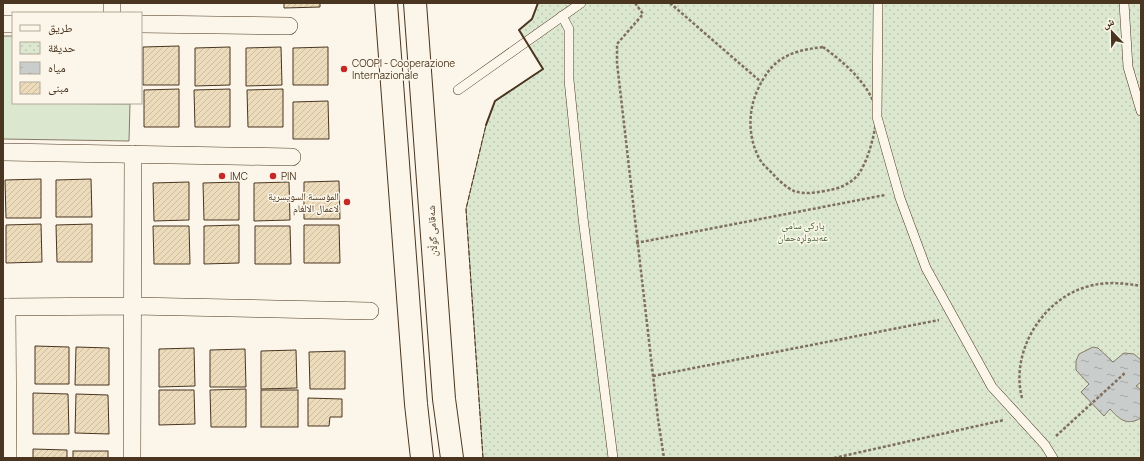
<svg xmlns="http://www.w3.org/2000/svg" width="1144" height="461" font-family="Manrope,'Noto Naskh Arabic',sans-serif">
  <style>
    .green { fill: #dce7d0; stroke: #887966 }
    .park { fill: url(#park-dots); stroke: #887966 }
    .water { fill: url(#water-ripples); stroke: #887966 }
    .building { fill: url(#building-hatch); stroke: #4a3520 }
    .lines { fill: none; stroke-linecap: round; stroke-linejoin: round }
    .service-casing { stroke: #4a3520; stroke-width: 10 }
    .minor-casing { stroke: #4a3520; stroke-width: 18 }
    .primary-casing { stroke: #4a3520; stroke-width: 24 }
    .path { stroke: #7f6f5c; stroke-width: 2.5; stroke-dasharray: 3 2; stroke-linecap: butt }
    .service { stroke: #fbf6e9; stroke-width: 9 }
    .minor { stroke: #fbf6e9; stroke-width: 17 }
    .primary { stroke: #fbf6e9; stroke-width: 22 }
    .fence { stroke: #4a3520; stroke-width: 1; stroke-dasharray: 5 2; stroke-linecap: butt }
    .wall { stroke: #4a3520; stroke-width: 2 }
    .poi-dot { fill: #c62828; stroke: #fbf6e9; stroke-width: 1.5 }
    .labels { text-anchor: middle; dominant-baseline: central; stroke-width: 3; stroke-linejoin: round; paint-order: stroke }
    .poi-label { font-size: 10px; fill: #4a3520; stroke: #fbf6e9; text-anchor: start }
    .park-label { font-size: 10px; fill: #436837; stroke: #fbf6e9 }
    .street-label { font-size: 10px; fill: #4a3520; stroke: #fbf6e9 }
  </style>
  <defs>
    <pattern id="park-dots" width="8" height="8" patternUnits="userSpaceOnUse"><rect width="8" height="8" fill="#dce7d0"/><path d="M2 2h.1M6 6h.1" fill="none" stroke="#bec7b2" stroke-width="1.8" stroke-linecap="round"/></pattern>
    <pattern id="water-ripples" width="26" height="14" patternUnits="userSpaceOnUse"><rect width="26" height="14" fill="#c9cecd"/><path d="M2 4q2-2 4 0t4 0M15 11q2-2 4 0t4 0" fill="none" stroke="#a5a8a6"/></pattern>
    <pattern id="building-hatch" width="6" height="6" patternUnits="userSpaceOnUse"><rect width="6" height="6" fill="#ecdcbc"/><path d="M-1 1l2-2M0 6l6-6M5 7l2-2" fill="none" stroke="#ccbda1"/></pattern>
  </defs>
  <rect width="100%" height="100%" fill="#fbf6e9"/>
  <path class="green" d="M3 36H13V103L130 104 129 141 3 139Z"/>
  <path class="park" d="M538 3H1141V458H483L466 209 486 125 495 101 543 69 519 30 532 19Z"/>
  <path class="water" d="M1093 347 1098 348 1113 362 1124 353 1134 354 1141 360V382L1136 386 1141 390V418C1127 426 1120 420 1110 409L1104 416 1081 392 1089 384 1076 370V361L1079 354Z"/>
  <g class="building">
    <path d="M284 3H320V7L284 8Z"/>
    <path d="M179 46V85H143V47Z"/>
    <path d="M230 47V85L195 86V48Z"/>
    <path d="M281 47 282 85 246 86V48Z"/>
    <path d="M328 47V85H293V48Z"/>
    <path d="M179 89V127H144V90Z"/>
    <path d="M230 89V127H195L194 90Z"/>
    <path d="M283 89V127H248L247 90Z"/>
    <path d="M328 101 329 139H293V102Z"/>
    <path d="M41 179V218H6L5 180Z"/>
    <path d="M91 179 92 217H56V180Z"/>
    <path d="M339 181 340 219H304V182Z"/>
    <path d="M189 182V220L154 221 153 183Z"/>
    <path d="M239 182V220H204L203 183Z"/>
    <path d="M289 182 290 220 254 221V183Z"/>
    <path d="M41 224 42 262 6 263V225Z"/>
    <path d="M92 224V262H57L56 225Z"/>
    <path d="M239 225V263L204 264V226Z"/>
    <path d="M304 225H339L340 263H304Z"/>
    <path d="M153 226H189L190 264H154Z"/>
    <path d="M255 226H290L291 264H255Z"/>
    <path d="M35 346 69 347V384H35Z"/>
    <path d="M76 347 109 348V385H75Z"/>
    <path d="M194 348 195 386 159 387V349Z"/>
    <path d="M245 349 246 387H210V350Z"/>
    <path d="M296 350 297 388 261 389V351Z"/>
    <path d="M345 351V389H310L309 352Z"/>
    <path d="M246 389V427H211L210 390Z"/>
    <path d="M159 390H194L195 424 159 425Z"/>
    <rect x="261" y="390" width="37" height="37"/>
    <path d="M33 393 68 394 69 434H33Z"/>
    <path d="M76 394 108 395 109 434 75 433Z"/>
    <path d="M308 398 342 399V417H330L329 426H308Z"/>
    <path d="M33 449 67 450V458H33Z"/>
    <rect x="73" y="451" width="35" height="7"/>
  </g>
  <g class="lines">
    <defs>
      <g id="service">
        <path d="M878 3 877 117 900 198 926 268 992 387 1045 445 1053 458"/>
        <path d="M1124 3 1128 67 1141 111"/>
        <path d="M562 16 569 29V80L583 218 613 458"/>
        <path d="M458 90 581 3"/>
      </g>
      <g id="minor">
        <path d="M112 13V3"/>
        <path d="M3 24H13"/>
        <path d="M141 24 289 26"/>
        <path d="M3 152 292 157"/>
        <path d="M3 307 134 306 370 311"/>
        <path d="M7 307 8 458"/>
        <path d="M132 458 133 154"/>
      </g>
      <g id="primary">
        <path d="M386 3 416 404 422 458"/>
        <path d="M415 3 444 399 452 458"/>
      </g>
    </defs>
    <use href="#service" class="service-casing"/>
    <use href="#minor" class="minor-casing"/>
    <use href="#primary" class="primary-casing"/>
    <g class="path">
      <path d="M635 3 643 14 617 44V63L658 419 664 458"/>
      <path d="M670 3 761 82"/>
      <path d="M823 47C844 62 881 93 876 123 873 139 869 157 860 172 854 182 841 188 830 190 820 192 804 195 794 191 787 188 778 180 773 174 768 169 762 164 759 158 748 137 748 112 757 91 772 58 789 51 823 47Z"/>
      <path d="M636 243 885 195"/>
      <path d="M653 376 939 320"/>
      <path d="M1022 398C1010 352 1042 300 1086 287 1105 281 1123 283 1141 286"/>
      <path d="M1056 436 1126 372"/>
      <path d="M834 458 1004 420"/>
    </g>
    <use href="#service" class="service"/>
    <use href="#minor" class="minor"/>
    <use href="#primary" class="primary"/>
    <path class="fence" d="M483 458 466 209 486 125"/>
    <path class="wall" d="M486 125 495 101 543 69 519 30 532 19 538 3"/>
  </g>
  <g class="poi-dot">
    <circle cx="344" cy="69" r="4"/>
    <circle cx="222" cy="176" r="4"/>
    <circle cx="273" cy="176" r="4"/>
    <circle cx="347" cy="202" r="4"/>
  </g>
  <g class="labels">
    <g class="poi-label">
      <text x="352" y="63">COOPI - Cooperazione<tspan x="352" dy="12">Internazionale</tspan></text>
      <text x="230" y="176">IMC</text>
      <text x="281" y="176">PIN</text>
      <text x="339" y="196" text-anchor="end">المؤسسة السويسرية<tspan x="339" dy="12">لاعمال الالغام</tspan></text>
    </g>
    <g class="park-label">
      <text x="803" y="225">پارکی سامی<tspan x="803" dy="12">عەبدولڕەحمان</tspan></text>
    </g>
    <g class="street-label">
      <text transform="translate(432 231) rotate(-93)">شەقامی گوڵان</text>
    </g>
  </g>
  <rect width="1144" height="461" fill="none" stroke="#4a3520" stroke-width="8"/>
  <rect x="12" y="12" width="130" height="92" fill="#fbf6e9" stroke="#b4a999"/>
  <rect x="20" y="25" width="20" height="6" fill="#fbf6e9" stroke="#b4a999"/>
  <text x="48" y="32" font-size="12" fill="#4a3520">طريق</text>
  <rect x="20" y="42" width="20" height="12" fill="url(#park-dots)" stroke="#b4a999"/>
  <text x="48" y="52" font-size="12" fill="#4a3520">حديقة</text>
  <rect x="20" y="62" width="20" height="12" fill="url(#water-ripples)" stroke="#b4a999"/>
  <text x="48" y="72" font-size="12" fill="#4a3520">مياه</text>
  <rect x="20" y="82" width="20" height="12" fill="url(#building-hatch)" stroke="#b4a999"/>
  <text x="48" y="92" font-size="12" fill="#4a3520">مبنى</text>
  <g transform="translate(1112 32) rotate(338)" stroke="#fbf6e9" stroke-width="3" paint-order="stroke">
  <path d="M0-3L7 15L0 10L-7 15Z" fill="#4a3520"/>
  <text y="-6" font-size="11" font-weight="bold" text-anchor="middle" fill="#4a3520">ش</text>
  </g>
</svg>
